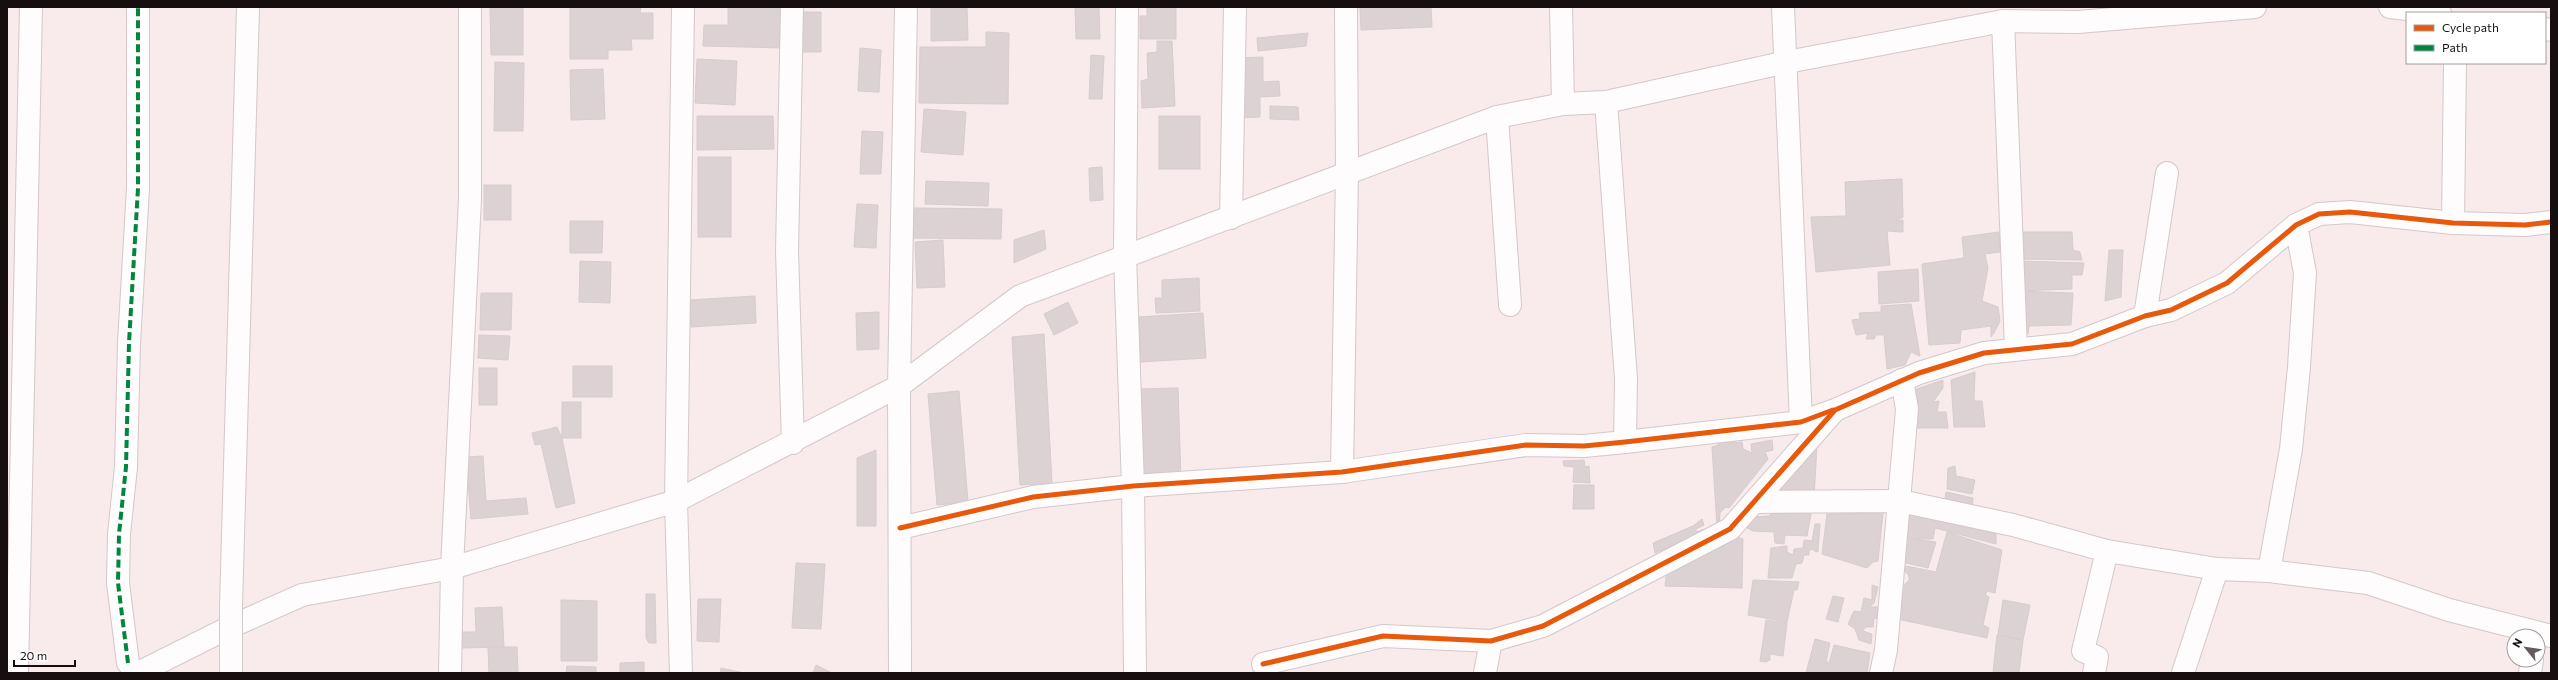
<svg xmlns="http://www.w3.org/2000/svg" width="2558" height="680" font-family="Commissioner,sans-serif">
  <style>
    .building { fill: #dcd1d3; stroke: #d7ccce }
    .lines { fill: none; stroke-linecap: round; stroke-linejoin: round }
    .minor-casing { stroke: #d4c8c9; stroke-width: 24 }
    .minor { stroke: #fefcfc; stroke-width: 22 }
    .minor-bridge-casing { stroke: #d4c8c9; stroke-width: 24; stroke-linecap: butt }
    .minor-bridge { stroke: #fefcfc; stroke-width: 22 }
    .quiet { stroke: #00873e; stroke-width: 4; stroke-dasharray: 8 4; stroke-linecap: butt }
    .cycleway-casing { stroke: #fff; stroke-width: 8 }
    .cycleway { stroke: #e8590c; stroke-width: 5 }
  </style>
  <rect width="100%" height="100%" fill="#f9eaeb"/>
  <g class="building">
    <path d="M490 7H523V55H491Z"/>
    <path d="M570 7H641L640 13H653V39H631L632 50H608V59H570Z"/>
    <path d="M728 7H785L783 48 703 46 704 25H728Z"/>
    <path d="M931 7H967L968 40 931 41Z"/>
    <path d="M1075 7H1099L1100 39H1076Z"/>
    <path d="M1147 7H1176V39H1140V16H1147Z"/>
    <path d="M1360 7H1431L1432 27 1361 30Z"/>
    <path d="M792 12H821V52H791Z"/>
    <path d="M986 32 1009 33 1008 104 919 103 920 47H986Z"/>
    <path d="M1308 33 1306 46 1258 51 1257 38Z"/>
    <path d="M1157 41H1172L1175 106 1142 108 1141 81 1148 79 1147 53 1157 52Z"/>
    <path d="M860 48 881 50 879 92 858 91Z"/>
    <path d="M1091 55 1104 56 1102 99H1089Z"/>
    <path d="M1263 57V82L1279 81 1280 96 1260 97V117L1237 118 1236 58Z"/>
    <path d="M697 59 737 61 735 105 695 103Z"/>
    <path d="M495 62 524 63 523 131H494Z"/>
    <path d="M603 69 605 119 571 120 570 70Z"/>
    <path d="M1270 106 1298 107 1299 120 1270 119Z"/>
    <path d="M924 109 966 112 963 155 921 152Z"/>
    <path d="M697 116H773L774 149 697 150Z"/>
    <rect x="1159" y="116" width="41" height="53"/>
    <path d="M862 131 883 132 881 174H860Z"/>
    <rect x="698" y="157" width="33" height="80"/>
    <path d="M1102 167 1103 200 1090 201 1089 168Z"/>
    <path d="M1902 179 1903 217 1895 221 1903 220V232L1887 231 1890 265 1816 272 1811 217 1846 216 1845 182Z"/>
    <path d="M926 181 989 183 988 206 925 204Z"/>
    <rect x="484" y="185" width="27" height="35"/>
    <path d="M857 204 878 205 876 248 854 247Z"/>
    <path d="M913 208 1002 209 1001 239 913 238Z"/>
    <path d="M570 221H603L602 253H570Z"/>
    <path d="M1044 230 1046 249 1014 263V240Z"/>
    <path d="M1999 232 2000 252 1985 254 1988 268 1982 301 1998 307 2000 321 1994 333 1991 337V326L1961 330 1960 343 1929 345 1922 264 1964 258 1962 237Z"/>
    <path d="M2020 232H2072L2073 250 2080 252 2082 260 2019 259Z"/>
    <path d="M943 240 945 287 917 288 915 242Z"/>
    <path d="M2109 250H2123L2121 297 2105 301Z"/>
    <path d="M580 261 611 262 610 303 579 302Z"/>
    <path d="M2021 261 2084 263 2082 275H2072V289L2017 291Z"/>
    <path d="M1918 269 1919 301 1879 304 1878 272Z"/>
    <path d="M1199 278 1200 311 1156 313 1155 298H1162V280Z"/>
    <path d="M2017 291 2073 293 2071 325 2029 326 2028 334H2018Z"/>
    <path d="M481 293H512L511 330H480Z"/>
    <path d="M755 296 756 323 691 327 689 300Z"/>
    <path d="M1068 302 1078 323 1054 335 1044 314Z"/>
    <path d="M1911 304 1920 356 1911 352 1905 365 1887 369 1884 335H1876L1874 339H1866L1868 333 1856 335 1852 320 1860 319 1859 313 1881 312V306Z"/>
    <path d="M879 312V349L857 350 856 313Z"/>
    <path d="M1203 313 1206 358 1141 362 1139 317Z"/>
    <path d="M1044 334 1052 483 1020 485 1012 337Z"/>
    <path d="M479 335 510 336 508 360 478 358Z"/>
    <rect x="573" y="366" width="39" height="31"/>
    <rect x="479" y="368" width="18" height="37"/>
    <path d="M1975 372 1974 401H1982L1985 427H1954L1951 380Z"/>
    <path d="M1943 380V388L1933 402 1939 401 1937 412H1946L1948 428H1914V390Z"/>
    <path d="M1178 388 1181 480 1141 481 1138 389Z"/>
    <path d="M959 391 968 502 937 505 928 394Z"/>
    <rect x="562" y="402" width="19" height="36"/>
    <path d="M557 427 562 438 575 503 556 508 541 444 535 445 532 433Z"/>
    <path d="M1726 439 1727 443 1742 442 1743 449 1752 453 1751 444 1772 440 1773 450 1765 452 1768 459 1729 508 1726 507 1720 513 1719 526 1717 527 1712 447 1719 445 1717 441Z"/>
    <path d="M1817 444 1814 499 1769 498Z"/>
    <path d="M876 450V526H857V458Z"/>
    <path d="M483 456 486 501 526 498 528 514 471 519 466 457Z"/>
    <path d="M1584 460 1585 467 1589 466 1590 483 1573 482 1574 467 1564 466 1563 461Z"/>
    <path d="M1955 466 1956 476 1975 480 1972 494 1947 489 1948 468Z"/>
    <path d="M1574 485H1594V509H1573Z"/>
    <path d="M1946 492 1973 498 1972 511 1944 505Z"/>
    <path d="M1905 512 1996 530V544L1935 528 1933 539H1914L1936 542 1928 568 1902 562Z"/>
    <path d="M1772 513 1811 514 1807 536 1785 535 1784 544 1775 543 1774 532 1753 531 1747 528 1751 517 1769 516Z"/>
    <path d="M1883 513 1878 561 1873 562 1867 568 1822 554 1827 514Z"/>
    <path d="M1702 519 1704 525 1696 529V532L1705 529 1704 532 1655 553 1653 543 1693 526Z"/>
    <path d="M1815 524H1820L1818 552 1814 551 1815 549 1809 550V555H1804L1802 563 1796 564 1792 578H1768L1771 548 1787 546V552L1793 555 1794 549 1803 548 1804 540 1812 541Z"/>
    <path d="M1947 532 2002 550 1995 593 1987 591 1985 595 1989 597 1983 625 1989 628 1987 638 1897 619 1901 588 1909 580V576L1905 571 1906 566 1936 572Z"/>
    <path d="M1735 536 1743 539 1742 588 1665 586 1667 570 1722 547Z"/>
    <path d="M796 563 825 564 821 629 792 628Z"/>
    <path d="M1753 580 1799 582 1797 590H1794L1787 622 1748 615Z"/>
    <path d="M1872 585 1878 587 1874 603 1869 607H1880L1879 619 1874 618 1873 627H1865L1863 631 1872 634 1871 644 1859 640 1855 629 1848 624 1854 611 1861 612 1864 598 1872 600Z"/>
    <path d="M646 594H655L656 643H649L646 638Z"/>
    <path d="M1833 596 1844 598 1838 622 1826 619Z"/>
    <path d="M698 599H721L719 642 697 641Z"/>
    <path d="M561 600 597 601V661H561Z"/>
    <path d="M2003 600 2030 605 2023 640 1998 635Z"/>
    <path d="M502 607 504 647 460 648V632H476L475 608Z"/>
    <path d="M1766 620 1787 623 1783 656 1770 654V660L1766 662 1760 661Z"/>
    <path d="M1997 635 2023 640 2019 673H1993Z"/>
    <path d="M1815 639 1830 643 1826 661 1829 663 1834 645 1870 653 1867 673H1806Z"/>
    <path d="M488 647H517L518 673H489Z"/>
    <path d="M644 662V673H620V663Z"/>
    <path d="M816 665 832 673H813Z"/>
    <path d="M567 666 596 667V673H566Z"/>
    <path d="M721 668 744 673H720Z"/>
  </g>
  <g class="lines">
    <defs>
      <g id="minor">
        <path d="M792 7 787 251 793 443"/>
        <path d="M1127 7 1125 256 1133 486 1135 673"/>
        <path d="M1561 7 1563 104"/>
        <path d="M1783 7 1801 422"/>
        <path d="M2390 7 2440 13"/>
        <path d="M2003 21 2016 349"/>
        <path d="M2545 29 2551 30"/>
        <path d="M1606 102 1626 379 1625 442"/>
        <path d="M1497 117 1510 305"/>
        <path d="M1231 218 1235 7"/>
        <path d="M2453 223 2455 63"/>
        <path d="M2145 316 2167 173"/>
        <path d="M1342 472 1347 172 1346 7"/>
        <path d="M1755 502 1900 501 2013 525 2107 551 2217 569 2269 571 2368 583 2449 610 2551 636"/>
        <path d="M900 528 1033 497 1133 486 1342 472 1526 445 1584 446 1625 442 1801 422 1832 411"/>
        <path d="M2269 571 2291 449 2299 367 2305 273 2296 225"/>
        <path d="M231 606 248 7"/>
        <path d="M128 663 118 583 119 534 126 467 129 343 138 188V7"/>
        <path d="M1263 664 1383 636 1491 641 1543 626 1730 529 1835 410 1919 373 1984 353 2072 344 2145 316 2171 310 2227 283 2296 225 2319 214 2350 212 2453 223 2525 225 2551 222"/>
        <path d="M17 673 31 7"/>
        <path d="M138 673 228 628 302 595 452 568 676 501 899 386 1020 296 1497 117 1563 104 1606 102 1787 62 2003 21 2078 22 2255 7"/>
        <path d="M231 673V653"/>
        <path d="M450 673 452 568 470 198V7"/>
        <path d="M681 673 676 501 683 7"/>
        <path d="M900 673 899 386 906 7"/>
        <path d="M1485 673 1491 641"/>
        <path d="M1881 673 1886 650 1907 409 1902 380"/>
        <path d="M2094 673 2097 657 2083 651 2107 551"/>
        <path d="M2183 673 2217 569"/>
        <path d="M2530 673 2532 660"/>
      </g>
    </defs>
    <use href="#minor" class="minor-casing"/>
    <use href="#minor" class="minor"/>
    <defs>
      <path id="minor-bridge" d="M231 653V606"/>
    </defs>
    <use href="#minor-bridge" class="minor-bridge-casing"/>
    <use href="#minor-bridge" class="minor-bridge"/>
    <path class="quiet" d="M128 663 118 583 119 534 126 467 129 343 138 188V7"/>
    <defs>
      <g id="cycleway">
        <path d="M900 528 1033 497 1133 486 1342 472 1526 445 1584 446 1625 442 1801 422 1833 410"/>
        <path d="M1263 664 1383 636 1491 641 1543 626 1730 529 1835 410 1919 373 1984 353 2072 344 2145 316 2171 310 2227 283 2296 225 2319 214 2350 212 2453 223 2525 225 2551 222"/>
      </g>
    </defs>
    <use href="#cycleway" class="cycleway-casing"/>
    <use href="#cycleway" class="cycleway"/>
  </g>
  <rect width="2558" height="680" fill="none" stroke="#170e0f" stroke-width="16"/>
  <rect x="2406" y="12" width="140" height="52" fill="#ffffff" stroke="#a29f9f"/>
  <rect x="2414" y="25" width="20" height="6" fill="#e8590c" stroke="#a29f9f"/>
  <text x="2442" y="32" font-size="12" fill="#170e0f">Cycle path</text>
  <rect x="2414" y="45" width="20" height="6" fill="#00873e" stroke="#a29f9f"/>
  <text x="2442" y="52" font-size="12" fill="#170e0f">Path</text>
  <g transform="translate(2526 648) rotate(300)"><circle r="19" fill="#ffffff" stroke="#a29f9f"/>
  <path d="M0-3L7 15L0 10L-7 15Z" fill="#665b5c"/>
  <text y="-6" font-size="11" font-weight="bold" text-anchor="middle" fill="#170e0f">N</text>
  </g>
  <path d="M14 660v6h61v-6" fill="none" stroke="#170e0f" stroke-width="2"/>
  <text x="20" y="660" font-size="12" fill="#170e0f" stroke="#ffffff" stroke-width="3" paint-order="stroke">20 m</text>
</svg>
